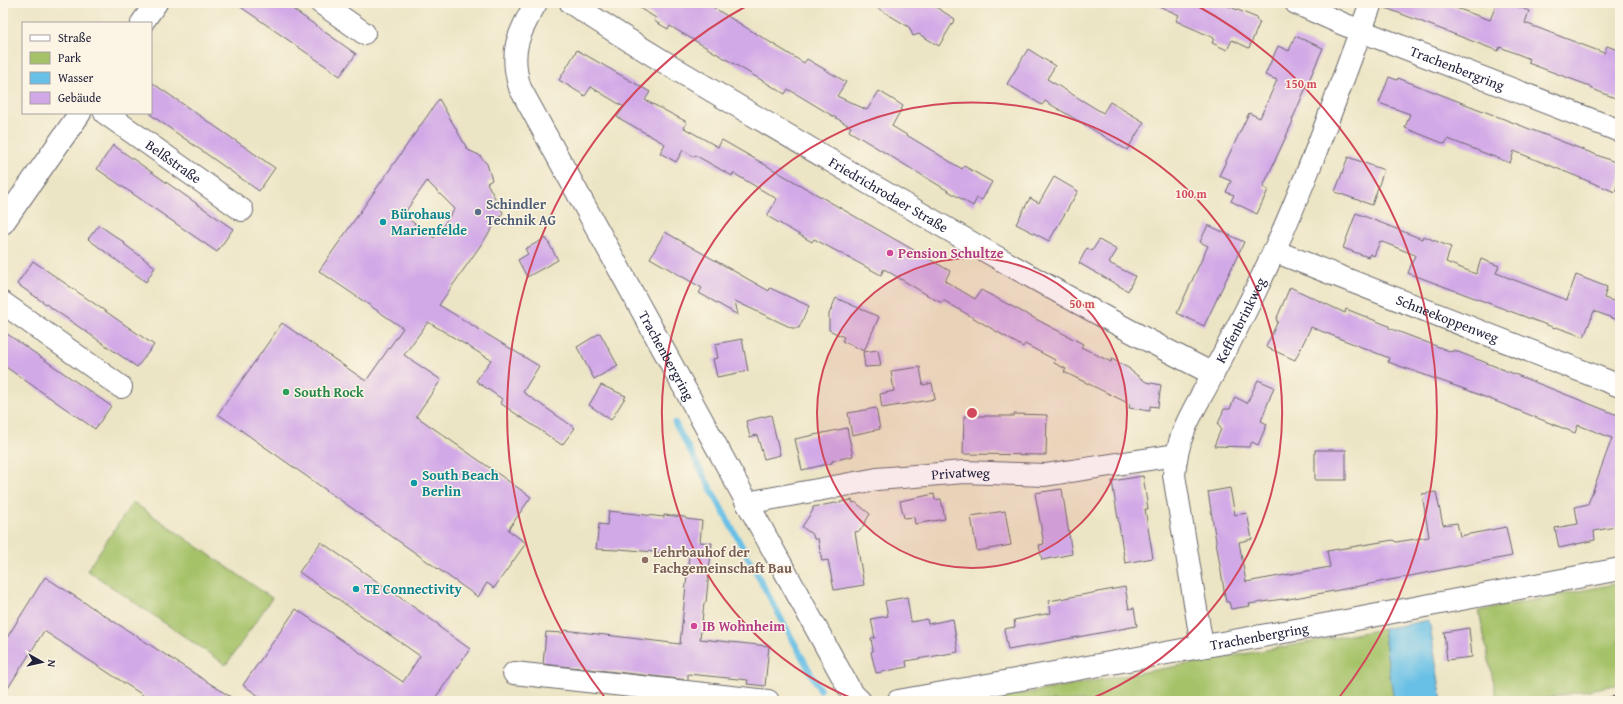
<svg xmlns="http://www.w3.org/2000/svg" width="1623" height="704" font-family="'Gentium Book Plus',serif">
  <style>
    .green { fill: #a6c269; stroke: #647252 }
    .water { fill: #68c0e6; stroke: #457190 }
    .lines { fill: none; stroke-linecap: round; stroke-linejoin: round }
    .stream { stroke: #68c0e6; stroke-width: 6 }
    .building { fill: #d2a9e7; fill-rule: evenodd }
    .minor-casing { stroke: #69666b; stroke-width: 24 }
    .minor { stroke: #fff; stroke-width: 22 }
    .tram { stroke: #22223b; stroke-width: 1 }
    .ring { fill: none; stroke: #d1495b; stroke-width: 2 }
    .service-dot { fill: #5c6f8a; stroke: #fcf5e5; stroke-width: 1.5 }
    .culture-dot { fill: #0f9aa8; stroke: #fcf5e5; stroke-width: 1.5 }
    .hotel-dot { fill: #d1479c; stroke: #fcf5e5; stroke-width: 1.5 }
    .leisure-dot { fill: #2e9e5b; stroke: #fcf5e5; stroke-width: 1.5 }
    .education-dot { fill: #8d6e63; stroke: #fcf5e5; stroke-width: 1.5 }
    .labels { text-anchor: middle; dominant-baseline: central; stroke-width: 3; stroke-linejoin: round; paint-order: stroke }
    .street-label { font-size: 14px; fill: #22223b; stroke: #fcf5e5 }
    .service-label { font-size: 14px; font-weight: bold; fill: #4e5e75; stroke: #fcf5e5; text-anchor: start }
    .culture-label { font-size: 14px; font-weight: bold; fill: #0d838f; stroke: #fcf5e5; text-anchor: start }
    .hotel-label { font-size: 14px; font-weight: bold; fill: #b23c85; stroke: #fcf5e5; text-anchor: start }
    .leisure-label { font-size: 14px; font-weight: bold; fill: #27864d; stroke: #fcf5e5; text-anchor: start }
    .education-label { font-size: 14px; font-weight: bold; fill: #785e54; stroke: #fcf5e5; text-anchor: start }
    .centre { fill: #d1495b; stroke: #fcf5e5; stroke-width: 2 }
    .ring-label { font-size: 12px; text-anchor: middle; font-weight: bold; fill: #d1495b; stroke: #fcf5e5; stroke-width: 3; stroke-linejoin: round; paint-order: stroke }
  </style>
  <rect width="100%" height="100%" fill="#fcf5e5"/>
  <filter id="ink" filterUnits="userSpaceOnUse"><feTurbulence type="fractalNoise" baseFrequency=".025" numOctaves="2"/><feDisplacementMap in="SourceGraphic" scale="8" xChannelSelector="R" yChannelSelector="G"/><feConvolveMatrix kernelMatrix="1 2 1 2 8 2 1 2 1" color-interpolation-filters="sRGB"/></filter>
  <filter id="wash" filterUnits="userSpaceOnUse"><feTurbulence type="fractalNoise" baseFrequency=".012" numOctaves="4" result="noise"/><feDisplacementMap in="SourceGraphic" scale="16" xChannelSelector="R" yChannelSelector="G"/><feGaussianBlur stdDeviation="0.9" result="paint"/><feColorMatrix in="noise" values="0 0 0 0 0 0 0 0 0 0 0 0 0 0 0 0 0 1.4 0 .05"/><feComposite in="paint" operator="in"/></filter>
  <g filter="url(#wash)">
    <rect width="100%" height="100%" fill="#ece5c5"/>
    <g class="green">
      <path d="M133 502 272 598 226 665 87 570Z"/>
      <path d="M1620 583V684L1531 701 1497 700 1479 611Z"/>
      <path d="M1383 629 1394 701H983Z"/>
    </g>
    <path class="water" d="M1429 620 1442 701H1394L1383 629Z"/>
    <g class="lines">
      <path class="stream" d="M675 423 820 690"/>
    </g>
    <g id="blocks">
      <g class="building">
        <path d="M235 3H284L356 54 340 76Z"/>
        <path d="M631 3H706L804 63 807 59 846 82 837 96 867 110 879 91 897 102 903 106 892 126 962 169 964 166 992 182 982 200 977 198 973 206 849 131 851 127 788 89 785 94 670 26 668 29 654 21 656 18Z"/>
        <path d="M869 3H929L955 19 939 46 919 34 913 36 909 27Z"/>
        <path d="M1152 3H1221L1257 18 1256 20 1260 22 1249 48 1232 40 1227 50 1212 43 1214 38 1176 21 1179 15Z"/>
        <path d="M1383 3H1442L1490 20 1497 3H1509L1529 11 1525 23 1604 53 1607 46 1620 51V100L1590 88V86L1528 63 1530 59 1500 47 1498 51 1383 7Z"/>
        <path d="M1295 36 1323 48 1292 120 1293 121 1263 187 1268 190 1257 214 1231 201 1234 195 1226 192 1231 181 1219 176 1249 113 1260 118 1277 80 1265 75 1278 46 1289 51Z"/>
        <path d="M1028 49 1055 66 1047 79 1103 113 1110 102 1144 122 1127 150 1045 101 1042 105 1007 84Z"/>
        <path d="M577 50 650 92 645 100 687 122 684 128 718 147 722 140 950 271 945 281 975 299 981 290 1083 344 1081 347 1111 362 1112 359 1130 369V370L1146 382 1161 385 1158 407 1150 406V411L1129 408 1130 404 1064 372 1066 369 1054 363 1055 360 1025 344 1023 347 943 300 942 303 934 299 884 269 881 275 814 239 812 242 767 216 777 199 733 173 732 176 695 155 694 157 683 150 676 162 660 153 665 144 617 117 624 107 591 87 585 96 559 80Z"/>
        <path d="M1389 77 1397 80 1398 78 1620 164V178L1615 192 1514 151 1510 163 1448 139 1445 144 1405 128 1410 114 1379 103Z"/>
        <path d="M151 82 275 168 259 191 151 115Z"/>
        <path d="M439 99 468 150 479 155 487 164 492 180 487 183 503 213 439 305 539 366 523 392 575 428 562 445 500 403 502 399 476 381 491 360 428 322 404 355 441 380 416 416 531 497 508 530 526 543 494 588 487 583 478 597 218 414 282 323 366 381 403 328 319 271ZM427 181 455 209 434 238 403 215Z"/>
        <path d="M113 145 233 229 217 252 97 169Z"/>
        <path d="M1348 157 1384 170 1372 205 1335 192Z"/>
        <path d="M1054 177 1078 191 1049 241 1016 224 1030 198 1039 203Z"/>
        <path d="M1356 213 1422 239 1423 236 1451 247 1446 262 1476 274 1481 259 1499 266 1496 273 1567 300 1576 275 1607 287 1604 298 1620 303V321L1594 311 1584 337 1556 327 1555 328 1408 273 1415 255 1380 241 1374 256 1370 254 1368 257 1343 248Z"/>
        <path d="M99 225 125 243 124 244 155 267 146 282 88 239Z"/>
        <path d="M1208 225 1244 242 1204 326 1177 313 1208 246 1200 242Z"/>
        <path d="M665 232 769 291 770 288 809 306 799 328H792L735 301 738 315 699 293 702 288 650 258Z"/>
        <path d="M546 238 558 260 527 277 518 260 528 254 525 249Z"/>
        <path d="M1099 240 1117 250 1109 263 1135 276 1128 291 1079 263 1087 248 1092 251Z"/>
        <path d="M33 261 154 345 137 367 17 284Z"/>
        <path d="M1290 287 1345 313 1346 309 1389 326V328L1452 352 1453 350 1479 360 1620 416V526L1594 531 1595 540 1559 548 1555 528 1578 524 1575 507 1588 504 1612 438 1578 425 1575 433 1467 390 1388 362 1389 358 1311 327 1295 360 1266 347 1278 321 1276 320Z"/>
        <path d="M836 298 879 317 864 351 842 341 844 337 829 330V314Z"/>
        <path d="M3 331 111 406 95 429 3 365Z"/>
        <path d="M600 333 618 366 594 379 577 347Z"/>
        <path d="M742 339 748 371 717 377 713 359 718 358 715 344Z"/>
        <path d="M878 350 881 366 865 367 863 352Z"/>
        <path d="M920 367 923 385 932 383 935 399 882 408 880 394 894 391 891 371Z"/>
        <path d="M1258 380 1274 387 1261 421 1267 424 1258 445 1252 442 1249 447 1214 446 1221 429 1218 424 1224 409H1230L1235 397 1247 403Z"/>
        <path d="M601 385 626 396 611 420 589 405Z"/>
        <path d="M876 408 880 429 852 435 848 413Z"/>
        <path d="M1014 414 1047 415 1046 455 963 454 964 416H1014Z"/>
        <path d="M771 415 780 455 764 459 757 435 750 437 746 421Z"/>
        <path d="M847 428 853 456 832 461V463L802 470 795 439Z"/>
        <rect x="1315" y="450" width="31" height="30"/>
        <path d="M1143 476 1148 509H1145L1153 558 1125 563 1112 481Z"/>
        <path d="M1230 488 1235 515 1247 513 1252 539 1239 542 1246 582 1330 567 1327 551 1393 540 1396 542 1429 537 1422 494 1436 492 1443 525 1457 523 1460 536 1506 527 1512 556 1334 591 1283 600V599L1249 604 1250 606 1231 609 1229 602H1226L1208 492Z"/>
        <path d="M1062 489 1072 554 1042 560 1039 545 1044 544 1035 493Z"/>
        <path d="M934 494 935 500 941 499 945 519 915 524 914 517 904 518 900 501Z"/>
        <path d="M852 500 853 503 855 502 870 514 860 531 855 532 864 585 834 590 828 560 822 561 818 539H814L813 535 802 527 813 510V507Z"/>
        <path d="M609 511 664 517V515L685 517 686 519 702 521 700 542 712 543 706 602 704 603 700 639 769 646 765 686 747 684 748 680 688 674V680L543 664 546 632 563 633 564 630 680 644 689 555 619 549 618 550 596 549 599 524 607 525Z"/>
        <path d="M1005 511 1011 545 977 551 971 516Z"/>
        <path d="M321 542 439 625V627L470 649 433 701H266L243 685 296 609 403 682 420 656 299 572Z"/>
        <path d="M45 577 237 701H152L44 631 3 696V644Z"/>
        <path d="M1125 587 1129 609 1134 608 1137 626 1008 650 1004 629 1015 627 1014 620 1051 613 1049 601Z"/>
        <path d="M907 597 911 622 927 619 928 624 953 619 958 652 906 661 907 667 876 673 871 652 873 651 871 638H875L871 619 888 616 885 601Z"/>
        <path d="M1469 628 1472 657 1447 660 1444 632Z"/>
      </g>
    </g>
  </g>
  <g filter="url(#ink)">
    <use href="#blocks" fill-opacity="0" stroke="#69666b" stroke-width="1"/>
    <g class="lines">
      <defs>
        <g id="minor">
          <path d="M321 3 364 33"/>
          <path id="s1" d="M536 3C518 34 509 52 520 88L851 692 860 701"/>
          <path id="s2" d="M571 3C654 58 740 107 826 158 953 233 1081 307 1213 374"/>
          <path id="s3" d="M1296 3 1343 24 1620 131"/>
          <path d="M142 23 156 3"/>
          <path id="s4" d="M105 113 242 210"/>
          <path d="M3 223 80 113"/>
          <path id="s5" d="M1274 251 1620 386"/>
          <path d="M3 303 121 387"/>
          <path id="s6" d="M747 503 877 479 964 472 1045 475 1176 455"/>
          <path id="s7" d="M1202 646 1174 475C1178 428 1195 410 1215 370 1236 331 1256 291 1274 251 1311 170 1340 86 1371 3"/>
          <path d="M514 673 768 701"/>
          <path id="s8" d="M898 701 1351 620 1620 569"/>
        </g>
      </defs>
      <use href="#minor" class="minor-casing"/>
      <use href="#minor" class="minor"/>
      <path class="tram" d="M1593 701 1620 695"/>
    </g>
  </g>
  <circle cx="972" cy="413" r="155" fill="#d1495b" fill-opacity=".12"/>
  <g class="ring">
    <circle cx="972" cy="413" r="155"/>
    <path d="M856 700A310 310 0 1 1 1088 700"/>
    <path d="M606 699A465 465 0 0 1 750 4M1194 4A465 465 0 0 1 1338 699"/>
  </g>
  <circle class="service-dot" cx="478" cy="212" r="4"/>
  <g class="culture-dot">
    <circle cx="383" cy="222" r="4"/>
    <circle cx="414" cy="483" r="4"/>
    <circle cx="356" cy="589" r="4"/>
  </g>
  <g class="hotel-dot">
    <circle cx="890" cy="253" r="4"/>
    <circle cx="694" cy="626" r="4"/>
  </g>
  <circle class="leisure-dot" cx="286" cy="392" r="4"/>
  <circle class="education-dot" cx="645" cy="560" r="4"/>
  <g class="labels">
    <g class="street-label">
      <text stroke="none"><textPath href="#s3" startOffset="174">Trachenbergring</textPath></text>
      <text stroke="none"><textPath href="#s4" startOffset="84">Belßstraße</textPath></text>
      <text stroke="none"><textPath href="#s2" startOffset="371">Friedrichrodaer Straße</textPath></text>
      <text stroke="none"><textPath href="#s5" startOffset="186">Schneekoppenweg</textPath></text>
      <text stroke="none"><textPath href="#s7" startOffset="343">Keffenbrinkweg</textPath></text>
      <text stroke="none"><textPath href="#s1" startOffset="395">Trachenbergring</textPath></text>
      <text stroke="none"><textPath href="#s6" startOffset="216">Privatweg</textPath></text>
      <text stroke="none"><textPath href="#s8" startOffset="367">Trachenbergring</textPath></text>
    </g>
    <g class="service-label">
      <text x="486" y="204">Schindler<tspan x="486" dy="16">Technik AG</tspan></text>
    </g>
    <g class="culture-label">
      <text x="391" y="214">Bürohaus<tspan x="391" dy="16">Marienfelde</tspan></text>
      <text x="422" y="475">South Beach<tspan x="422" dy="16">Berlin</tspan></text>
      <text x="364" y="589">TE Connectivity</text>
    </g>
    <g class="hotel-label">
      <text x="898" y="253">Pension Schultze</text>
      <text x="702" y="626">IB Wohnheim</text>
    </g>
    <g class="leisure-label">
      <text x="294" y="392">South Rock</text>
    </g>
    <g class="education-label">
      <text x="653" y="552">Lehrbauhof der<tspan x="653" dy="16">Fachgemeinschaft Bau</tspan></text>
    </g>
  </g>
  <circle cx="972" cy="413" r="6" class="centre"/>
  <g class="ring-label">
    <text x="1301" y="88">150 m</text>
    <text x="1191" y="198">100 m</text>
    <text x="1082" y="308">50 m</text>
  </g>
  <rect width="1623" height="704" fill="none" stroke="#fcf5e5" stroke-width="16"/>
  <rect x="22" y="22" width="130" height="92" fill="#fcf5e5" stroke="#a5a1a1"/>
  <rect x="30" y="35" width="20" height="6" fill="#ffffff" stroke="#a5a1a1"/>
  <text x="58" y="42" font-size="12" fill="#22223b">Straße</text>
  <rect x="30" y="52" width="20" height="12" fill="#a6c269" stroke="#a5a1a1"/>
  <text x="58" y="62" font-size="12" fill="#22223b">Park</text>
  <rect x="30" y="72" width="20" height="12" fill="#68c0e6" stroke="#a5a1a1"/>
  <text x="58" y="82" font-size="12" fill="#22223b">Wasser</text>
  <rect x="30" y="92" width="20" height="12" fill="#d2a9e7" stroke="#a5a1a1"/>
  <text x="58" y="102" font-size="12" fill="#22223b">Gebäude</text>
  <g transform="translate(42 662) rotate(98)" stroke="#fcf5e5" stroke-width="3" paint-order="stroke">
  <path d="M0-3L7 15L0 10L-7 15Z" fill="#22223b"/>
  <text y="-6" font-size="11" font-weight="bold" text-anchor="middle" fill="#22223b">N</text>
  </g>
</svg>
